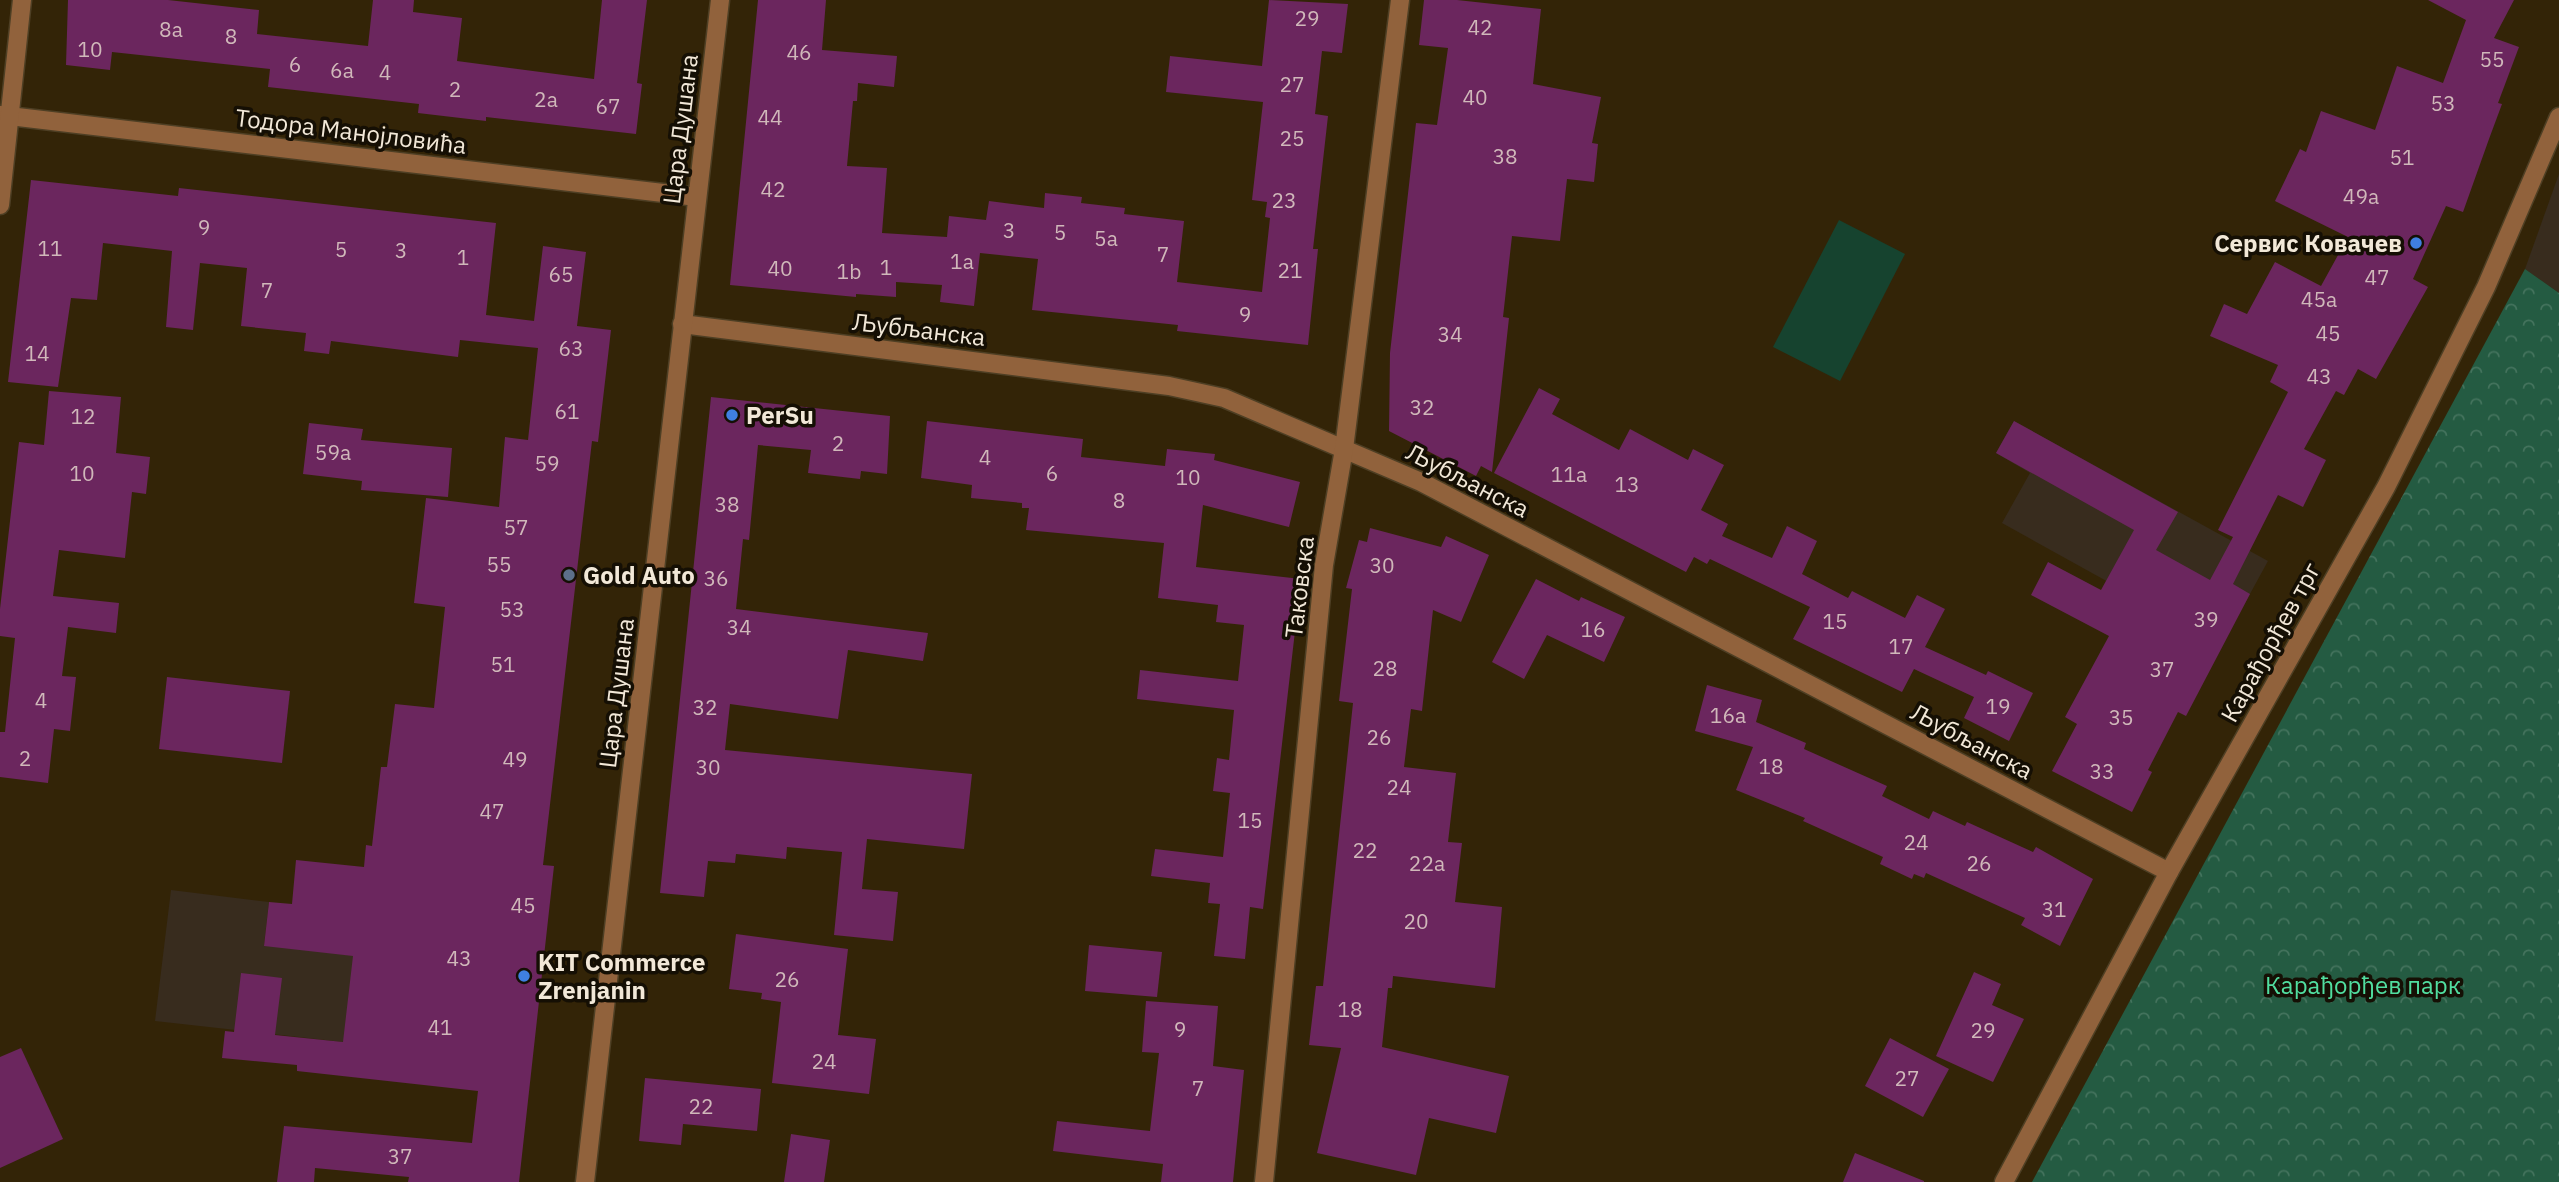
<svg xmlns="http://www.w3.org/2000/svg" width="2559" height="1182" font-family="'IBM Plex Sans',sans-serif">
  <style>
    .commercial { fill: #382c1e }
    .green { fill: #16432f }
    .forest { fill: url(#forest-crowns) }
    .building { fill: #6b265e }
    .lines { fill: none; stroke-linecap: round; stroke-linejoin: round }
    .minor-casing { stroke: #4e3f24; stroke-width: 21 }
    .tertiary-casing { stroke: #4e3f24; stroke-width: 21 }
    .minor { stroke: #91623c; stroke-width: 18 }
    .tertiary { stroke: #91623c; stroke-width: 18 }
    .shop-dot { fill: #3f7fe0; stroke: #150f04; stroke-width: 2.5 }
    .service-dot { fill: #5c6f8a; stroke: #150f04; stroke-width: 2.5 }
    .labels { text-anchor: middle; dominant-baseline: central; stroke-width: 7; stroke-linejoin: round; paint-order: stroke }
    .number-label { font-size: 21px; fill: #d0b8ba }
    .street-label { font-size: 24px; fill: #f2e8d8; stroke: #150f04 }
    .poi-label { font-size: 24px; font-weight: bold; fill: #f2e8d8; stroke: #150f04; text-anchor: start }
    .park-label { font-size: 24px; fill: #51dea0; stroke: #150f04 }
  </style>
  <defs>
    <pattern id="forest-crowns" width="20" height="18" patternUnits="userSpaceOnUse" patternTransform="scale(1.75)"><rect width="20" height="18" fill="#245b42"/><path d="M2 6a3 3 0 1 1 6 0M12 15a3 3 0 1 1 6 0" fill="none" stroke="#44735d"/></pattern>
  </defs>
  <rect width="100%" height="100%" fill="#332407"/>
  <g class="commercial">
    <path d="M2559 174V293L2525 269Z"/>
    <path d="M2014 421 2268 561 2222 645 2002 523 2030 473 1996 453Z"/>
    <path d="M171 890 269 902 264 945 486 971 343 1042 155 1021Z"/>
  </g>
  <path class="green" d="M1839 220 1905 254 1840 381 1773 347Z"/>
  <path class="forest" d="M2525 269 2559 293V1182H2032Z"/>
  <g class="building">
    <path d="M68 0H168L259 10 257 34 368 46 373 0H414L413 12 462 18 457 61 594 79 602 0H647L637 83 642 84 636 134 486 117V121L418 113 419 104 268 87 270 69 112 52 110 70 66 65Z"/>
    <path d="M758 0H826L822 50 897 56 894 87 858 83 857 101H853L847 166 887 168 882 233 947 237 949 216 986 220 989 201 1044 208 1045 193 1082 197 1081 203 1125 208 1124 214 1184 221 1177 282 1262 292 1270 218 1265 217 1267 202 1252 200 1263 102 1166 92 1170 56 1262 66 1269 0 1348 4 1342 53 1322 51 1315 114 1328 116 1313 249H1318L1308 345 1177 331 1178 325 1032 310 1038 259 980 253 974 306 940 302 942 285 896 282V297L856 294V297L730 285Z"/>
    <path d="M1424 0H1457L1541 9 1533 84 1601 97 1592 143 1598 144 1594 182 1567 179 1560 241 1512 236 1503 317 1509 318 1492 472 1481 466 1476 476 1389 431 1390 353 1416 123 1437 125 1448 48 1419 45Z"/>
    <path d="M2428 0H2514L2494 38 2519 47 2498 103 2502 104 2489 139 2463 212 2446 206 2413 279 2428 287 2376 379 2358 369 2344 395 2336 391 2304 449 2326 460 2303 507 2278 495 2233 584 2250 594 2186 716 2178 712 2148 770 2152 772 2132 812 2052 771 2077 724 2065 717 2109 636 2031 595 2048 562 2101 590 2134 530 1996 453 2014 421 2178 512 2156 550 2210 580 2233 537 2218 530 2288 392 2270 382 2278 365 2210 336 2224 304 2247 314 2275 262 2321 286 2348 237 2275 201 2300 149 2306 152 2321 111 2375 130 2397 66 2443 83 2466 20Z"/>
    <path d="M31 180 178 196 179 188 496 223 486 315 534 321 543 246 586 252 577 326 611 330 598 442 592 441 543 865 554 866 519 1182H408L409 1177 315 1168 314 1182H277L284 1126 472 1143 478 1091 297 1071V1065L222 1058 225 1031 234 1032 241 973 282 978 275 1035 343 1042 353 956 264 946 269 902 292 904 296 860 364 867 366 845 372 846 381 767H387L395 704 434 708 445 607 414 603 426 498 499 507 505 437 528 440 538 348 460 340 458 357 331 341 329 354 304 351 306 333 241 326 247 268 200 263 193 330 166 327 172 251 103 243 97 300 71 298 58 387 8 382Z"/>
    <path d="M1539 388 1560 399 1552 414 1619 450 1630 429 1688 460 1693 449 1724 465 1701 510 1728 524 1722 536 1772 558 1787 526 1817 541 1802 574 1848 598 1852 591 1905 618 1917 595 1945 609 1925 647 1986 675 1988 671 2033 693 2009 741 1964 718 1974 697 1914 669 1902 692 1793 639 1810 607 1710 559 1707 564 1694 557 1686 572 1494 473Z"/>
    <path d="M49 391 121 397 116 453 150 457 146 494 132 492 125 558 59 550 53 596 119 603 116 633 68 627 62 676 76 677 70 731 54 729 48 783 0 777V732H5L15 638 0 636V609L19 442 44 445Z"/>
    <path d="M711 397 890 416 887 474 861 471 860 479 808 473 811 450 758 445 749 540 743 539 736 609 928 633 923 661 848 650 838 719 730 704 725 750 972 774 964 849 867 839 862 889 898 892 893 941 834 935 842 852 787 847 786 859 736 854 735 863 708 861 704 897 660 893Z"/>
    <path d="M927 421 1083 439 1081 457 1165 466 1167 449 1215 454 1214 460 1300 482 1289 527 1203 505 1196 567 1301 579 1263 909 1250 907 1245 959 1214 956 1220 904 1208 903 1210 883 1151 876 1155 849 1223 857 1230 793 1213 791 1217 758 1229 760 1234 710 1137 699 1140 670 1238 681 1244 625 1216 622 1218 605 1158 598 1164 543 1026 530 1029 508H1022V503L971 498 972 485 921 478Z"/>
    <path d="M309 423 363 429 361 440 452 448 448 497 361 490 362 481 303 474Z"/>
    <path d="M1370 528 1441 547 1446 536 1489 555 1461 622 1433 610 1422 711 1411 709 1404 767 1456 773 1448 842 1462 843 1455 902 1502 907 1495 988 1393 976 1392 988H1388L1382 1047 1509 1076 1496 1133 1429 1118 1416 1175 1317 1153 1341 1048 1309 1045 1316 986H1323L1353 703 1339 701 1352 589 1346 588 1359 540 1367 542Z"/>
    <path d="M1536 579 1579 601 1581 597 1625 617 1604 662 1547 635 1524 679 1492 662Z"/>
    <path d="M167 677 290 691 282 763 159 749Z"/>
    <path d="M1707 685 1762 700 1756 722 1806 743 1804 749 1887 786 1882 796 1929 819 1933 811 1965 826 1967 822 2033 852 2036 847 2093 879 2060 946 2021 925 2025 918 1926 873 1924 878 1914 874 1912 879 1880 864 1883 857 1803 821 1805 818 1736 790 1753 747 1695 731Z"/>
    <path d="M736 934 848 949 838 1035 876 1039 869 1094 772 1083 781 1002 761 999 762 993 729 989Z"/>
    <path d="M1089 945 1162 952 1157 997 1085 991Z"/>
    <path d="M1974 972 2001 984 1992 1005 2024 1019 1993 1082 1936 1056Z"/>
    <path d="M1146 1001 1218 1006 1213 1066 1244 1070 1233 1182H1161L1163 1164 1053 1151 1057 1121 1150 1131 1159 1053 1142 1052Z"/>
    <path d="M1890 1038 1949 1069 1923 1117 1865 1086Z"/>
    <path d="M21 1048 63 1139 0 1168V1057Z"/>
    <path d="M645 1078 761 1089 757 1131 683 1124 681 1145 639 1141Z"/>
    <path d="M791 1134 830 1140 824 1182H784Z"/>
    <path d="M1855 1153 1924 1181V1182H1843Z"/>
  </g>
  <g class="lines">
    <defs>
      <g id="minor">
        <path d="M0 115 697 197"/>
        <path d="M0 205 22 0"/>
        <path d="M682 324 1169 386 1224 398 1421 482 2169 872"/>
        <path d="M1264 1182 1324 565 1344 449 1400 0"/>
        <path d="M2004 1182 2169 872 2386 487 2486 287 2559 117"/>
      </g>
      <path id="tertiary" d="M585 1182 720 0"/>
    </defs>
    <use href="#minor" class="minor-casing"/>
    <use href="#tertiary" class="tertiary-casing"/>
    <use href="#minor" class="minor"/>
    <use href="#tertiary" class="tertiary"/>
  </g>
  <g class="shop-dot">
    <circle cx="2416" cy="243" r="7"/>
    <circle cx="732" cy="415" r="7"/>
    <circle cx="524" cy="976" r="7"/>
  </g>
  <circle class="service-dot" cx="569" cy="575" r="7"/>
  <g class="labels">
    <g class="number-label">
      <text x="1307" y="18">29</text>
      <text x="1480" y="27">42</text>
      <text x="171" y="29">8a</text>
      <text x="231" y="36">8</text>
      <text x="90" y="49">10</text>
      <text x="799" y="52">46</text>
      <text x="2492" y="59">55</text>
      <text x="295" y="64">6</text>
      <text x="342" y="70">6a</text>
      <text x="385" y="72">4</text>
      <text x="1292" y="84">27</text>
      <text x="455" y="89">2</text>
      <text x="1475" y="97">40</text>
      <text x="546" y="99">2a</text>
      <text x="2443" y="103">53</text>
      <text x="608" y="106">67</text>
      <text x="770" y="117">44</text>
      <text x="1292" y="138">25</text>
      <text x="1505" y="156">38</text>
      <text x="2402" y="157">51</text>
      <text x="773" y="189">42</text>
      <text x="2361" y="196">49a</text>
      <text x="1284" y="200">23</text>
      <text x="204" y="227">9</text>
      <text x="1009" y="230">3</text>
      <text x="1060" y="232">5</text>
      <text x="1106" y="238">5a</text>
      <text x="50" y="248">11</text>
      <text x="341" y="249">5</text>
      <text x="401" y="250">3</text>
      <text x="1163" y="254">7</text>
      <text x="463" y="257">1</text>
      <text x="962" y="261">1a</text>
      <text x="886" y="267">1</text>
      <text x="780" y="268">40</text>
      <text x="1290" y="270">21</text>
      <text x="849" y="271">1b</text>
      <text x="561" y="274">65</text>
      <text x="2377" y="277">47</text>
      <text x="267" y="290">7</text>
      <text x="2319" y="299">45a</text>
      <text x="1245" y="314">9</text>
      <text x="2328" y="333">45</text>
      <text x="1450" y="334">34</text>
      <text x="571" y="348">63</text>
      <text x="37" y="353">14</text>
      <text x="2319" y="376">43</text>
      <text x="1422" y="407">32</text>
      <text x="567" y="411">61</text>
      <text x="83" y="416">12</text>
      <text x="838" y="443">2</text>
      <text x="333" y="452">59a</text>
      <text x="985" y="457">4</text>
      <text x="547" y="463">59</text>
      <text x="82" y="473">10</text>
      <text x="1052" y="473">6</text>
      <text x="1569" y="474">11a</text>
      <text x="1188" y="477">10</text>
      <text x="1627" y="484">13</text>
      <text x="1119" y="500">8</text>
      <text x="727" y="504">38</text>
      <text x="516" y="527">57</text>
      <text x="499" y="564">55</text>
      <text x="1382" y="565">30</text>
      <text x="716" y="578">36</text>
      <text x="512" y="609">53</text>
      <text x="2206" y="619">39</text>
      <text x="1835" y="621">15</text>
      <text x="739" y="627">34</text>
      <text x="1593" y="629">16</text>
      <text x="1901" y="646">17</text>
      <text x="503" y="664">51</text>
      <text x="1385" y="668">28</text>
      <text x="2162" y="669">37</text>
      <text x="41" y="700">4</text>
      <text x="1998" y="706">19</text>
      <text x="705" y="707">32</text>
      <text x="1728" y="715">16a</text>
      <text x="2121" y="717">35</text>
      <text x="1379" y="737">26</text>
      <text x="25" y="758">2</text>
      <text x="515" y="759">49</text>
      <text x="1771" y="766">18</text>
      <text x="708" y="767">30</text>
      <text x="2102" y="771">33</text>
      <text x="1399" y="787">24</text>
      <text x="492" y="811">47</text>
      <text x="1250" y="820">15</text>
      <text x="1916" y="842">24</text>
      <text x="1365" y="850">22</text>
      <text x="1427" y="863">22a</text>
      <text x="1979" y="863">26</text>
      <text x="523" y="905">45</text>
      <text x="2054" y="909">31</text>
      <text x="1416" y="921">20</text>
      <text x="459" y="958">43</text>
      <text x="787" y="979">26</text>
      <text x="1350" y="1009">18</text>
      <text x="440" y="1027">41</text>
      <text x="1180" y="1029">9</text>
      <text x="1983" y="1030">29</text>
      <text x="824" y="1061">24</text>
      <text x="1907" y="1078">27</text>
      <text x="1198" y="1088">7</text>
      <text x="701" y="1106">22</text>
      <text x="400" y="1156">37</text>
    </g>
    <g class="street-label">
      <text transform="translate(680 129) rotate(-83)">Цара Душана</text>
      <text transform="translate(351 131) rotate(7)">Тодора Манојловића</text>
      <text transform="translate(919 329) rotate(7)">Љубљанска</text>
      <text transform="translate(1468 480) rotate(27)">Љубљанска</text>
      <text transform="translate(1299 587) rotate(-83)">Таковска</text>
      <text transform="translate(2270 642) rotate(-61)">Карађорђев трг</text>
      <text transform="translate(616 693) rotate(-83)">Цара Душана</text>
      <text transform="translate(1972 741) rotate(28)">Љубљанска</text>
    </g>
    <g class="poi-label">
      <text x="2402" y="243" text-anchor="end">Сервис Ковачев</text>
      <text x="746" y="415">PerSu</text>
      <text x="583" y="575">Gold Auto</text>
      <text x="538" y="962">KIT Commerce<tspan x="538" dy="28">Zrenjanin</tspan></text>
    </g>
    <g class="park-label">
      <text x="2363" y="985">Карађорђев парк</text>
    </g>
  </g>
</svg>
